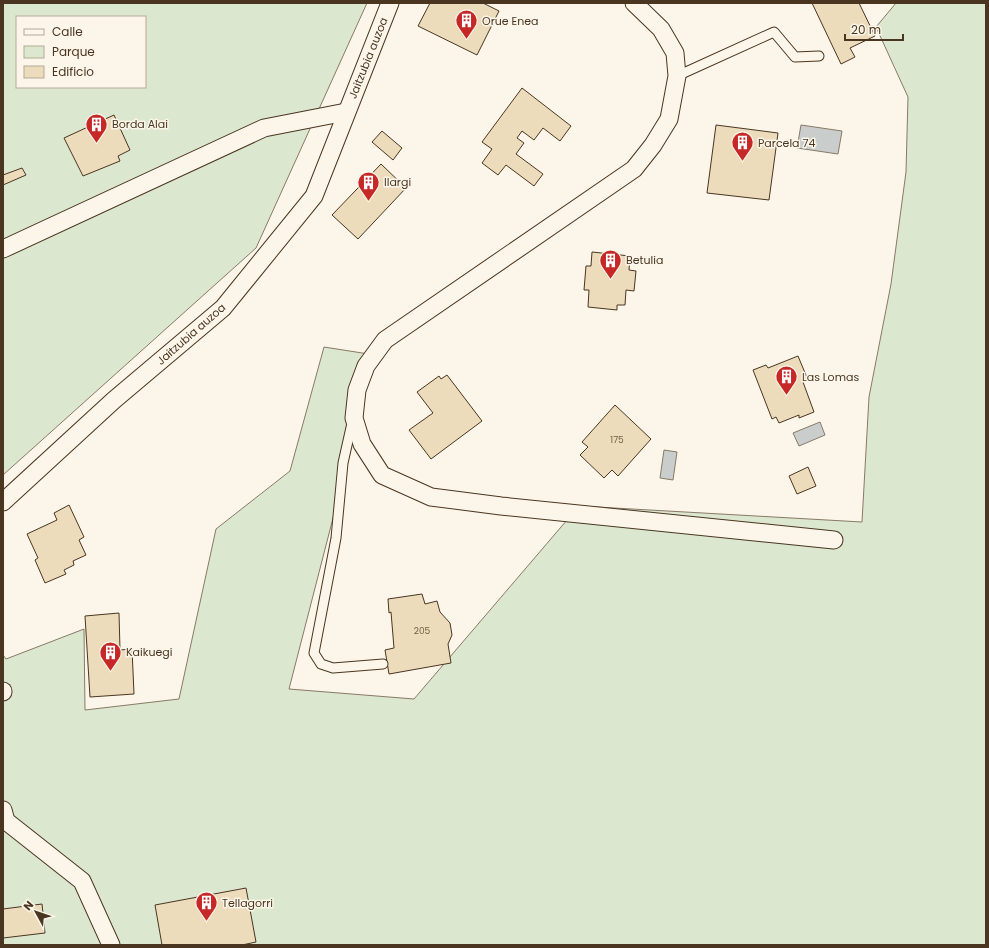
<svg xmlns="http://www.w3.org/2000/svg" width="989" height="948" font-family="Poppins,sans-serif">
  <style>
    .green { fill: #dce7d0; stroke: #887966; fill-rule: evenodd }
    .water { fill: #c9cecd; stroke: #887966 }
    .building { fill: #ecdcbc; stroke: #4a3520 }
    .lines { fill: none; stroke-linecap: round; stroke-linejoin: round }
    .service-casing { stroke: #4a3520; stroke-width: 11 }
    .minor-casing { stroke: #4a3520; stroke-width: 19 }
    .service { stroke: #fbf6e9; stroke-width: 9 }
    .minor { stroke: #fbf6e9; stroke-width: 17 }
    .labels { text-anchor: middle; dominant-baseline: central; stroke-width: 3; stroke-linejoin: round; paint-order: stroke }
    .number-label { font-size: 9px; fill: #725f47 }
    .poi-label { font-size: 11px; fill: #4a3520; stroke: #fbf6e9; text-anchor: start }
    .street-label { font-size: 11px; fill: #4a3520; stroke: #fbf6e9 }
  </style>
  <rect width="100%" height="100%" fill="#fbf6e9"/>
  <g class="green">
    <path d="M3 3H367L256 248 3 475ZM17 17H145V87H17Z"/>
    <path d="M896 3H986V945H3V655L6 659 84 629 85 710 179 699 216 529 290 471 324 347 375 355 289 689 414 699 579 506 862 522 869 397 891 284 906 172 908 97 876 27Z"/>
  </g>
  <g class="water">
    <path d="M801 125 842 131 838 154 797 148Z"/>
    <path d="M820 422 825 435 799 446 793 433Z"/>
    <path d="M664 450 677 452 673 480 660 478Z"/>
  </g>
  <g class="building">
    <path d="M430 3H483L499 11 477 55 418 26Z"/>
    <path d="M812 3H859L875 36 850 48 855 57 841 64Z"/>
    <path d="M522 88 571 126 560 141 543 128 534 140 522 131 517 138 524 143 516 154 543 174 534 186 506 165 498 175 482 163 492 149 482 142Z"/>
    <path d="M114 115 130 150 118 156 120 161 83 176 64 138Z"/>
    <path d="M716 125 778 133 769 200 707 193Z"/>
    <path d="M382 131 402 148 393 160 372 142Z"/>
    <path d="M381 164 406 188 358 239 332 215Z"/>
    <path d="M22 168 26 175 3 185V175Z"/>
    <path d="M592 252 630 256 629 270 636 271 634 291 626 290 625 305H617V310L588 307 589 290H584L586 266H591Z"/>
    <path d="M798 356 808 380 803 382 814 412 799 418V415L779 423 776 417 772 419 753 370 766 365 768 368Z"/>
    <path d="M447 375 482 421 431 459 409 430 433 413 417 392 439 376 441 379Z"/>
    <path d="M615 405 651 439 618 476 612 470 604 478 580 455 588 447 582 442Z"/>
    <path d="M808 467 816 486 797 494 789 476Z"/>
    <path d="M69 505 84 537 79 540 86 555 73 561 74 565 64 570 66 574 45 583 35 560 38 558 27 534 57 520 54 513Z"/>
    <path d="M422 594 425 604 437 601 440 612 450 623 452 635 448 644 451 663 389 674 385 650 394 648 391 612 389 613 388 599Z"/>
    <path d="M119 613 120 650 132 649 134 694 90 697 85 616Z"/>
    <path d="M246 888 256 942 242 945H162L155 905Z"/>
    <path d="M42 904 45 933 3 938V909Z"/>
  </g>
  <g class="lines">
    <defs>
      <g id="service">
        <path d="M677 76 774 32 795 57 819 56"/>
        <path d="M352 423 343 463 336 538 314 653 321 664 333 668 383 664"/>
      </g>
      <g id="minor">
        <path d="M634 3 661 29 675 53 677 76 669 119 653 145 634 169 385 340 366 366 357 390 354 418 362 444 382 475 431 497 501 506 834 540"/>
        <path d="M3 249 264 128 346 112"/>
        <path d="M3 502 114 400 223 308 314 196 390 3"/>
        <path d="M3 691V692"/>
        <path d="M3 810 6 821 82 881 111 945"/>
      </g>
    </defs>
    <use href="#service" class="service-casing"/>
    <use href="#minor" class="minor-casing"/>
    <use href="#service" class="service"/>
    <use href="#minor" class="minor"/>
  </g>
  <defs>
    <symbol id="building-pin" viewBox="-11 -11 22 30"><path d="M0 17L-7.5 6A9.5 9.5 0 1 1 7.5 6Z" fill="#c62828" stroke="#fbf6e9"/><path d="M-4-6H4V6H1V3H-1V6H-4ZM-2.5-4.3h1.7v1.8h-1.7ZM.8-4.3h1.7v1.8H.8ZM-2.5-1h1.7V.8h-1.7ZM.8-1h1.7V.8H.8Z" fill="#fff"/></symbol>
  </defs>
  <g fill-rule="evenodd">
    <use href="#building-pin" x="454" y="8" width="25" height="34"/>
    <use href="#building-pin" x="84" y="112" width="25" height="34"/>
    <use href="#building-pin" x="730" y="130" width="25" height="34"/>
    <use href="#building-pin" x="356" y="170" width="25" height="34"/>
    <use href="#building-pin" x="598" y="248" width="25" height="34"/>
    <use href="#building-pin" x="774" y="364" width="25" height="34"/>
    <use href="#building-pin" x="98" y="640" width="25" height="34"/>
    <use href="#building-pin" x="194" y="890" width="25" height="34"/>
  </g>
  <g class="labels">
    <g class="number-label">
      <text x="617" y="440">175</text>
      <text x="422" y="631">205</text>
    </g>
    <g class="poi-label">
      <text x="482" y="21">Orue Enea</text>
      <text x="112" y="124">Borda Alai</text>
      <text x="758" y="143">Parcela 74</text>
      <text x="384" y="182">Ilargi</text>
      <text x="626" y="260">Betulia</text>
      <text x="802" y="377">Las Lomas</text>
      <text x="126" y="652">Kaikuegi</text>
      <text x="222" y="903">Tellagorri</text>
    </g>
    <g class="street-label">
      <text transform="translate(368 58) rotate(-68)">Jaitzubia auzoa</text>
      <text transform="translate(191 334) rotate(-41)">Jaitzubia auzoa</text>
    </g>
  </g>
  <rect width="989" height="948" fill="none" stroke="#4a3520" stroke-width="8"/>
  <rect x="16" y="16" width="130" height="72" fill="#fbf6e9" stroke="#b4a999"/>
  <rect x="24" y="29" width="20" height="6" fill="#fbf6e9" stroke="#b4a999"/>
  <text x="52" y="36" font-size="12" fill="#4a3520">Calle</text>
  <rect x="24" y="46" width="20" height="12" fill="#dce7d0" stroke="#b4a999"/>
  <text x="52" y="56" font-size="12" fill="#4a3520">Parque</text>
  <rect x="24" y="66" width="20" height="12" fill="#ecdcbc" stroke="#b4a999"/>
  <text x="52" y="76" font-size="12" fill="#4a3520">Edificio</text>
  <g transform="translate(36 912) rotate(310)" stroke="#fbf6e9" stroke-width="3" paint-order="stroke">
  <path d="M0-3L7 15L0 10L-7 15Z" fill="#4a3520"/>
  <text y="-6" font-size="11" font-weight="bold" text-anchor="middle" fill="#4a3520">N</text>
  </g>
  <path d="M845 34v6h58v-6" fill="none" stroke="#4a3520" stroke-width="2"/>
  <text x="851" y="34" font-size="12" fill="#4a3520" stroke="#fbf6e9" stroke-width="3" paint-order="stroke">20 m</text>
</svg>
